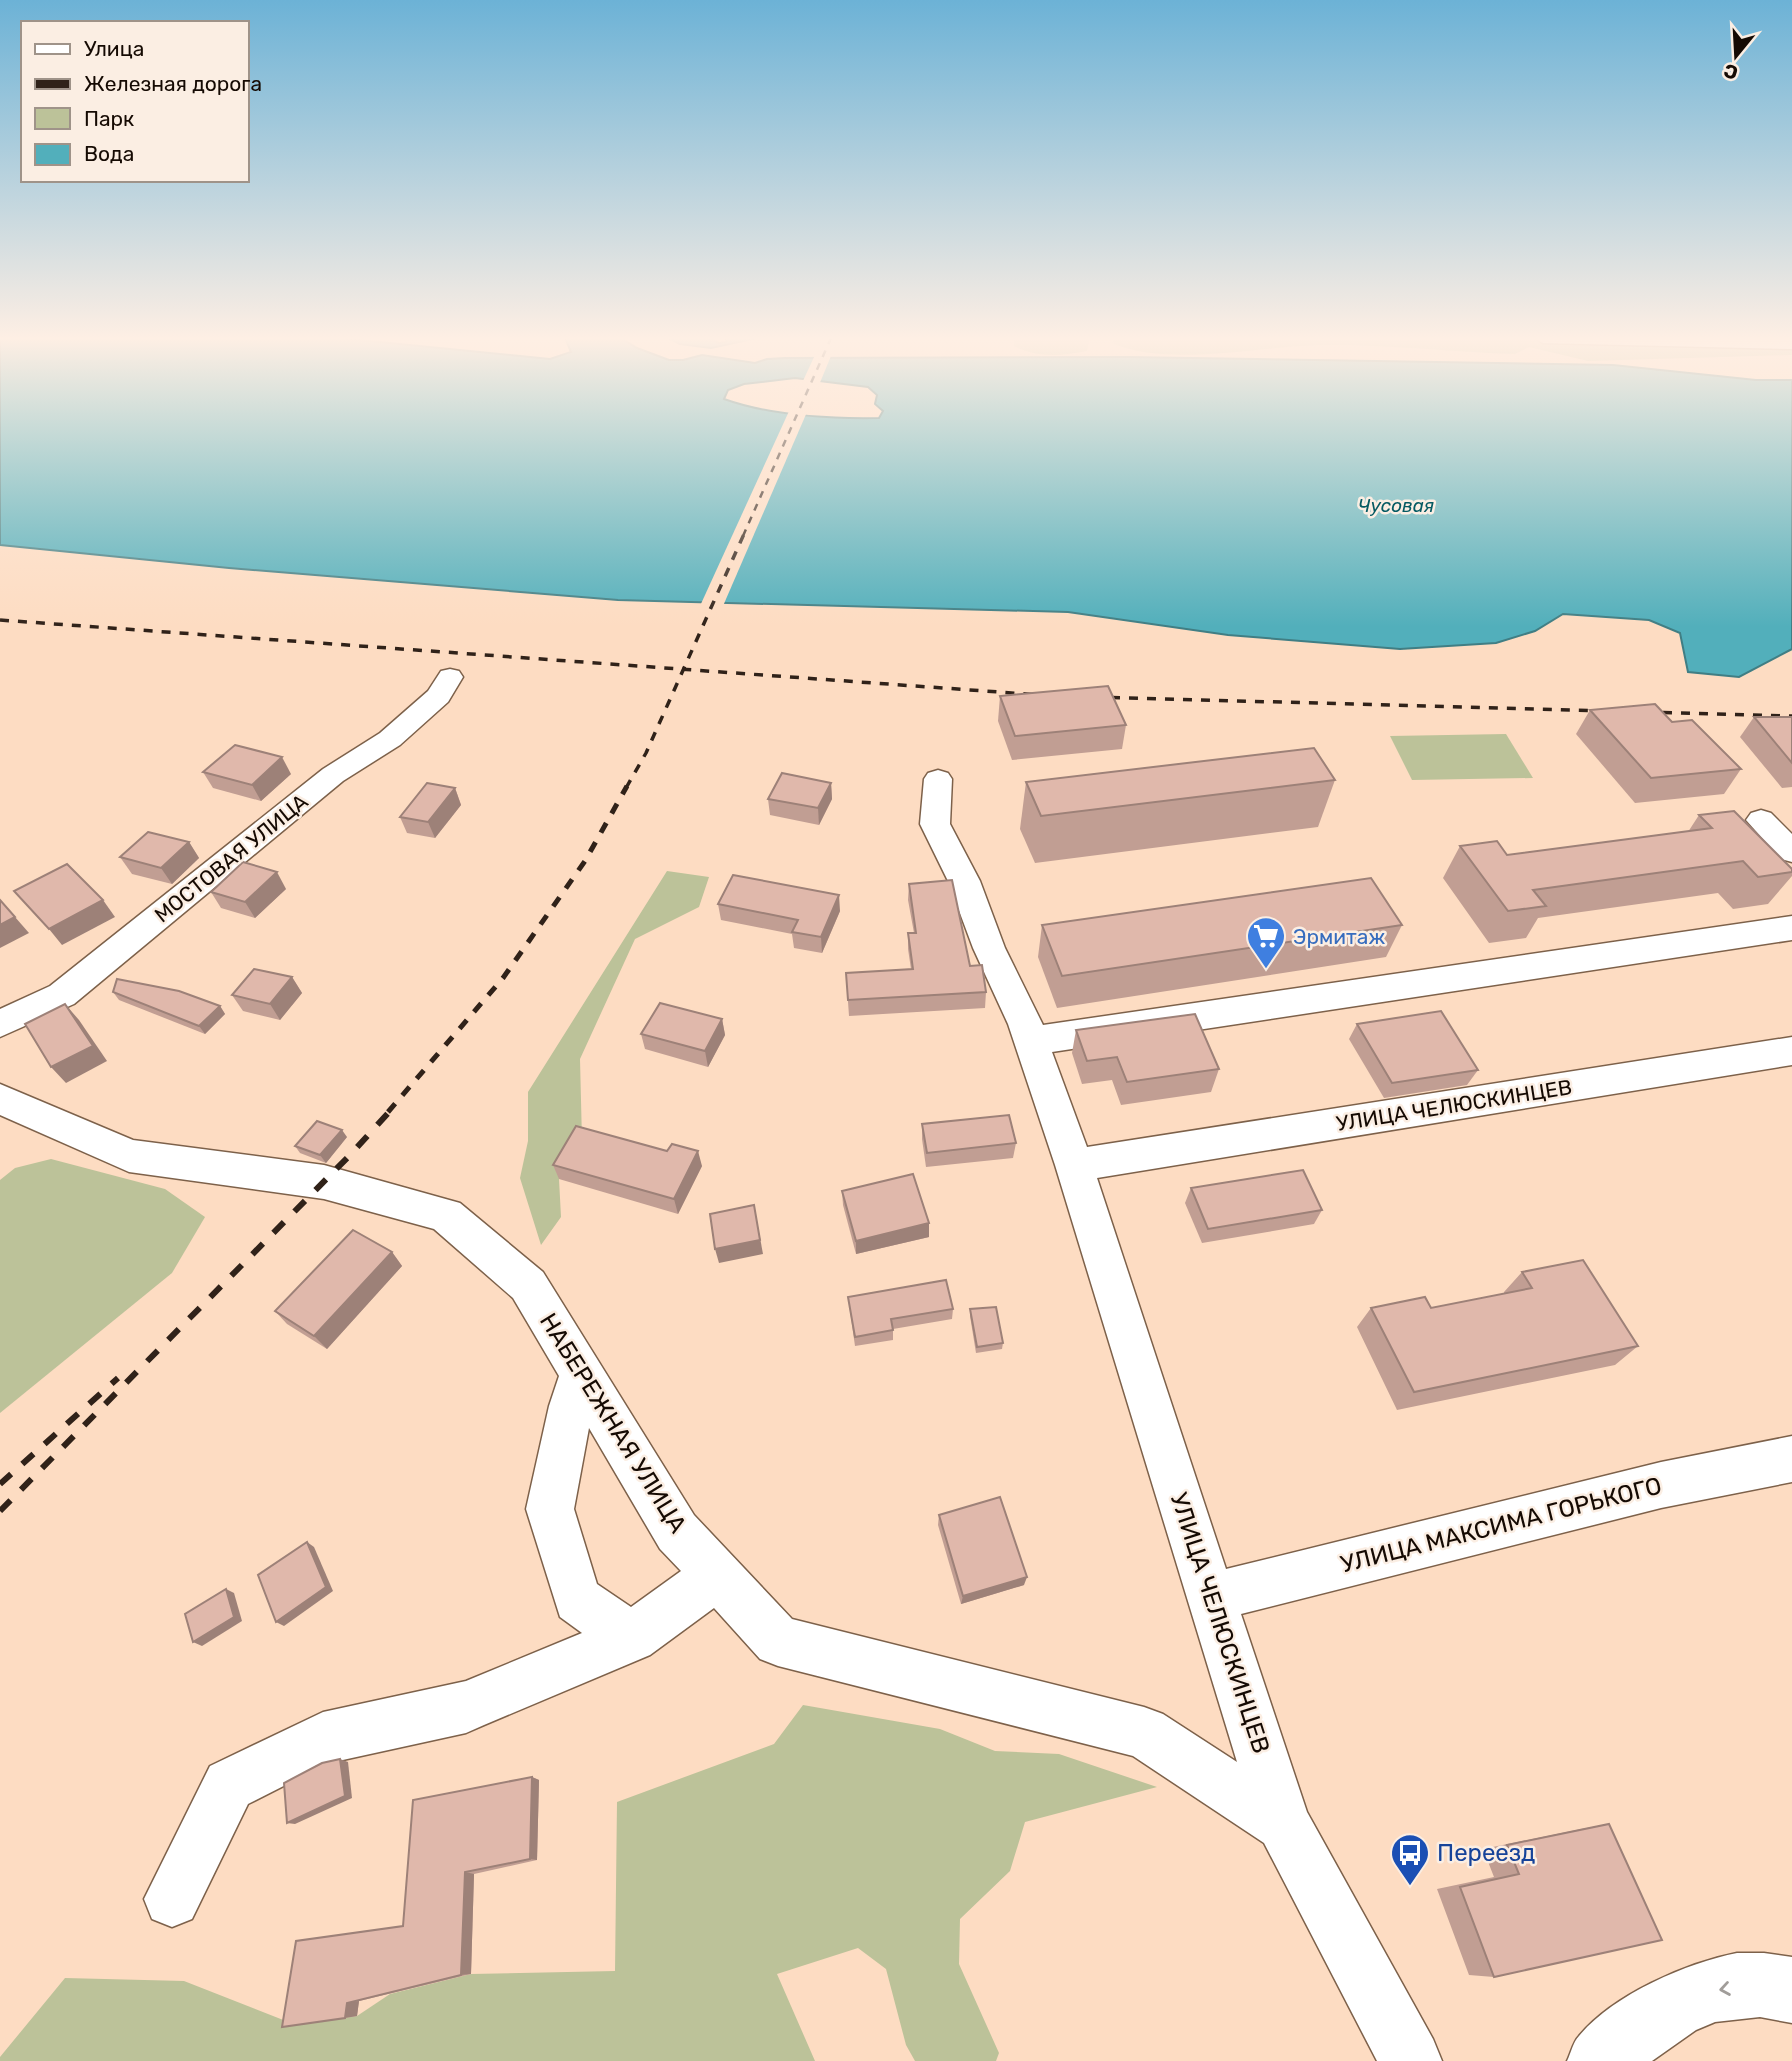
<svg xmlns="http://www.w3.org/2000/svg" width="1792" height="2061" font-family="Rubik,sans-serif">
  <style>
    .green { fill: #bcc299 }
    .water { fill: #52afbb; stroke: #407e84; stroke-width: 2; fill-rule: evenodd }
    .pier { fill: #fddcc2 }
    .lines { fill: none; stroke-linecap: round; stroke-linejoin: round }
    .street-casing { stroke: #7d614a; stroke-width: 3 }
    .primary-casing { stroke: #7d614a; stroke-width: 3 }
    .street { fill: #fff; fill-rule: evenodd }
    .primary { fill: #fff; fill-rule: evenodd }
    .rail-far3 { stroke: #302219; stroke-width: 2.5; stroke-dasharray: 7 7; stroke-linecap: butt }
    .rail-far2 { stroke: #302219; stroke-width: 3.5; stroke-dasharray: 9 9; stroke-linecap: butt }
    .rail-far1 { stroke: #302219; stroke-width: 5; stroke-dasharray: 11 11; stroke-linecap: butt }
    .rail { stroke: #302219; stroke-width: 6; stroke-dasharray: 15 15; stroke-linecap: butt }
    .wall { fill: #c19e93 }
    .shaded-wall { fill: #9d8178 }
    .building { fill: #e0b8ab; stroke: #9d8178; stroke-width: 2 }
    .oneway { stroke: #a19d9a }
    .labels { text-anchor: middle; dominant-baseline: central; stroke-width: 5; stroke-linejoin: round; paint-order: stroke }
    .far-water-label { font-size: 19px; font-style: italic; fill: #055a63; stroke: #fbeee3 }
    .street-label { font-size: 21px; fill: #150a03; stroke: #fbeee3 }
    .shop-label { font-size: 21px; fill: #366cbe; stroke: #fbeee3; text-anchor: start }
    .near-street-label { font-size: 24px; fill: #150a03; stroke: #fbeee3 }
    .near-transit-label { font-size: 24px; fill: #164399; stroke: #fbeee3; text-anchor: start }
  </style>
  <rect width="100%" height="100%" fill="#fddcc2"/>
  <g class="green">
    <path d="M1014 338H1090L1087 351C1062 356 1037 358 1014 346Z"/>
    <path d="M1112 338H1364L1405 341 1427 338 1792 347V355L1588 361 1529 347 1515 354C1451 352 1386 344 1322 345 1260 346 1171 367 1114 344Z"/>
    <path d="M1506 734 1533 778 1412 780 1390 736Z"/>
    <path d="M667 871 709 877 699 907 635 939 580 1059 582 1141 559 1179 561 1217 541 1245 520 1178 528 1141V1092Z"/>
    <path d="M51 1159 165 1189 205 1217 172 1273 0 1413V1180L15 1168Z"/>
    <path d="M803 1705 940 1729 995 1751 1059 1754 1157 1787 1025 1822 1010 1871 960 1919 959 1964 999 2053 996 2061H915L906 2045 886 1969 858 1948 777 1974 815 2061H0V2057L65 1978 184 1981 296 2025 357 2016 390 1994 471 1974 615 1971 617 1802 774 1744Z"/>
  </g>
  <g class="water">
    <path d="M0 338H340L550 359 571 352 565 338H621L637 348 669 360H683L702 355 755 363 767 359 785 358 1129 357 1613 365 1756 380H1792V649L1739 677 1688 672 1680 633 1649 620 1563 614 1535 631 1496 643 1400 649 1228 635 1068 612 618 600 229 568 0 545ZM795 378 868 387 877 395 875 404 883 411 879 418C828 419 772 416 724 399L728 390 744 384Z"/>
    <path d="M668 338H708L719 343 726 342V338H757L711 348 680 344Z"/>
  </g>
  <g class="pier">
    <path d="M815 355 831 356 819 385 802 383Z"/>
    <path d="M790 409 807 412 723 606H700Z"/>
  </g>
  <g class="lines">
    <defs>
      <g id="street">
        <path d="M1534 338 1792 339V349L1543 343Z"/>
        <path d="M450 669 459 671 463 677 448 702 400 745 343 781 74 1004 0 1037V1009L50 986 323 769 380 733 428 691 441 671Z"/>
        <path d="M938 770 948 773 952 779 950 824 980 881 1005 948 1043 1025 1792 916V940L1052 1052 1087 1147 1792 1037V1065L1097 1178 1226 1569 1661 1462 1792 1436V1482L1661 1508 1241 1614 1307 1812 1433 2039 1442 2061H1377L1264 1843 1133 1756 778 1666 760 1659 714 1608 650 1655 484 1725 466 1733 329 1763 248 1804 192 1919 172 1927 152 1919 144 1899 210 1766 323 1712 466 1681 582 1633 560 1617 526 1509 549 1406 559 1376 513 1298 434 1229 324 1199 129 1172 0 1115V1084L133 1140 324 1165 460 1203 543 1272 694 1515 792 1619 1144 1707 1163 1714 1237 1762 1055 1165 1008 1024 973 948 948 881 920 824 924 779 928 773ZM589 1428 660 1549 681 1571 631 1607 597 1584 574 1509Z"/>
        <path d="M1761 810 1771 813 1792 834V862L1781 859 1746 820 1751 813Z"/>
      </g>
      <path id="primary" d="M1737 1953H1764L1792 1957V2023L1760 2017 1715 2022 1696 2030 1652 2061H1567C1571 2053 1573 2042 1579 2036 1613 1995 1686 1963 1737 1953Z"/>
    </defs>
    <use href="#street" class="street-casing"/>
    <use href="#primary" class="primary-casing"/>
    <use href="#street" class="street"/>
    <use href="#primary" class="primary"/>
    <path class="rail-far3" d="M743 536 831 338"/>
    <g class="rail-far2">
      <path d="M0 620 1040 695"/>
      <path d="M1093 697 1610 711"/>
      <path d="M1645 712 1792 716"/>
      <path d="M626 788 646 753 744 534"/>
    </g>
    <path class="rail-far1" d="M388 1112 503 978 585 861 627 786"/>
    <g class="rail">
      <path d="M0 1484 118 1378"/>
      <path d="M0 1511 351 1154 390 1111"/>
    </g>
  </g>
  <g class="wall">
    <path d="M1000 696 1126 725 1122 749 1012 760 998 721Z"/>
    <path d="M1590 710 1672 722 1741 769 1724 794 1635 803 1576 734Z"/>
    <path d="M1754 717H1792V787L1782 788 1740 737Z"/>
    <path d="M203 772 291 774 261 801 213 788Z"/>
    <path d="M1335 780 1318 827 1035 863 1020 829 1026 782Z"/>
    <path d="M831 783 832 799 819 825 770 815 768 799Z"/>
    <path d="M455 788 461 805 435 838 407 833 400 817Z"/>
    <path d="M1699 815 1792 869V876L1768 904 1733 909 1718 893 1538 918 1526 938 1489 943 1443 878 1460 846 1507 855 1688 832Z"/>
    <path d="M189 842 199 858 172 884 132 874 120 857Z"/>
    <path d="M909 884 970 966 986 992 985 1008 849 1016 846 973 911 969 908 949V933H914L908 900Z"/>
    <path d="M286 889 255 918 221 908 211 892Z"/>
    <path d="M718 904 840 911 822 953 794 948 792 934 721 920Z"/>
    <path d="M1042 925H1402L1386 957 1057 1008 1038 957Z"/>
    <path d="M292 977 302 993 280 1020 243 1011 232 995Z"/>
    <path d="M113 992 220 1006 225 1014 205 1034 119 1000Z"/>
    <path d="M722 1019 725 1035 708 1067 645 1049 641 1034Z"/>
    <path d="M1357 1024 1478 1070 1467 1085 1384 1098 1349 1039Z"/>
    <path d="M1076 1030 1219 1069 1211 1092 1121 1105 1112 1080 1082 1084 1072 1053Z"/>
    <path d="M922 1124 1016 1143 1013 1158 926 1167 922 1139Z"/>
    <path d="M347 1137 326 1163 300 1153 295 1146Z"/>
    <path d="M553 1165 702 1166 678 1214 559 1179Z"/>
    <path d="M1191 1188 1322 1210 1314 1224 1202 1243 1185 1203Z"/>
    <path d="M842 1191 929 1237 856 1254 843 1205Z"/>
    <path d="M392 1252 402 1266 327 1349 287 1324 275 1311Z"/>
    <path d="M1522 1272 1638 1346 1615 1365 1397 1410 1357 1327 1371 1308H1431L1504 1294V1292Z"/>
    <path d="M848 1297 953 1309 952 1319 893 1329V1340L855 1346Z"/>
    <path d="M970 1309 1003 1343 1002 1349 976 1353 970 1316Z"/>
    <path d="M939 1515 1024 1585 961 1604 938 1525Z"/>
    <path d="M532 1777 539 1780 537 1860 474 1874 471 1974 359 2001 357 2016 282 2027 403 1926Z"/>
    <path d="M1609 1824 1494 1977 1469 1975 1437 1889 1494 1877 1483 1849 1581 1829Z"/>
  </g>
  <g class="shaded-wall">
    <path d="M282 757 291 774 261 801 252 785Z"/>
    <path d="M831 783 832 799 819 825 818 808Z"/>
    <path d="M455 788 461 805 435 838 428 822Z"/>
    <path d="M189 842 199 858 172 884 161 868Z"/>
    <path d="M277 872 286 889 255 918 245 902Z"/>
    <path d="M839 895 840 911 822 953 821 937Z"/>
    <path d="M103 900 115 917 62 945 49 929Z"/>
    <path d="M15 917 29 933 0 948V925Z"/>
    <path d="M292 977 302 993 280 1020 270 1004Z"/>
    <path d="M65 1004 79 1020 107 1061 66 1083 51 1067Z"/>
    <path d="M220 1006 225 1014 205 1034 199 1026Z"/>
    <path d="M722 1019 725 1035 708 1067 705 1051Z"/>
    <path d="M342 1130 347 1137 326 1163 320 1155Z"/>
    <path d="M698 1151 702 1166 678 1214 674 1199Z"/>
    <path d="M754 1205 763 1254 719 1263 715 1249Z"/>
    <path d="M929 1223V1237L856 1254V1241Z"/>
    <path d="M392 1252 402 1266 327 1349 314 1336Z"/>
    <path d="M307 1542 314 1547 333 1591 284 1626 276 1622Z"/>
    <path d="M1027 1577 1024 1585 961 1604 963 1596Z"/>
    <path d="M226 1589 234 1593 242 1621 202 1646 193 1642Z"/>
    <path d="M340 1759 348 1762 352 1798 295 1824 287 1823Z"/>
    <path d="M532 1777 539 1780 537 1860 530 1859Z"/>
    <path d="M465 1872 474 1874 471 1974 461 1975Z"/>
    <path d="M359 2001 357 2016 345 2018 347 2003Z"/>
  </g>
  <g class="building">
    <path d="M1108 686 1126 725 1015 736 1000 696Z"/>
    <path d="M1655 704 1672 722 1692 720 1741 769 1651 778 1590 710Z"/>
    <path d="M1754 717H1792V763Z"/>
    <path d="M235 745 282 757 252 785 203 772Z"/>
    <path d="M1314 748 1335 780 1041 816 1026 782Z"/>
    <path d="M782 773 831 783 818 808 768 799Z"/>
    <path d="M427 783 455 788 428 822 400 817Z"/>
    <path d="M1734 811 1792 869V872L1758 877 1743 861 1533 890 1546 906 1508 911 1460 846 1497 841 1507 855 1712 828 1699 815Z"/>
    <path d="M148 832 189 842 161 868 120 857Z"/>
    <path d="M243 862 277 872 245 902 211 892Z"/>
    <path d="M67 864 103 900 49 929 14 891Z"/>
    <path d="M733 875 839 895 821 937 792 932 798 920 718 904Z"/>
    <path d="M1371 878 1402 925 1062 976 1042 925Z"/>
    <path d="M952 880 970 966 982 965 986 992 848 1000 846 973 913 969 908 933H916L909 884Z"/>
    <path d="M0 900 15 917 0 925Z"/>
    <path d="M254 969 292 977 270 1004 232 995Z"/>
    <path d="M117 979 179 991 220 1006 199 1026 113 992Z"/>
    <path d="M660 1003 722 1019 705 1051 641 1034Z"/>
    <path d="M65 1004 93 1046 51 1067 25 1024Z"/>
    <path d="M1441 1011 1478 1070 1392 1083 1357 1024Z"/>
    <path d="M1195 1014 1219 1069 1127 1082 1117 1057 1087 1061 1076 1030Z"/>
    <path d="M1009 1115 1016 1143 927 1153 922 1124Z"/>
    <path d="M317 1121 342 1130 320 1155 295 1146Z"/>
    <path d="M576 1126 667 1151 672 1144 698 1151 674 1199 553 1165Z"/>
    <path d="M1303 1170 1322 1210 1208 1229 1191 1188Z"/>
    <path d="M913 1174 929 1223 856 1241 842 1191Z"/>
    <path d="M754 1205 760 1240 715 1249 710 1214Z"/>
    <path d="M353 1230 392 1252 314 1336 275 1311Z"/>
    <path d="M1583 1260 1638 1346 1414 1392 1371 1308 1425 1297 1431 1308 1532 1288 1522 1272Z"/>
    <path d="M946 1280 953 1309 891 1319 893 1330 855 1337 848 1297Z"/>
    <path d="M996 1307 1003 1343 977 1347 970 1309Z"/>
    <path d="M1000 1497 1027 1577 963 1596 939 1515Z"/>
    <path d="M307 1542 326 1587 276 1622 258 1575Z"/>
    <path d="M226 1589 234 1617 193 1642 185 1614Z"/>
    <path d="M340 1759 345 1796 287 1823 284 1783 322 1763Z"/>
    <path d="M532 1777 530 1859 465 1872 461 1975 347 2003 345 2018 282 2027 296 1941 403 1926 413 1800Z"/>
    <path d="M1609 1824 1662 1940 1494 1977 1460 1887 1519 1874 1507 1845Z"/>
  </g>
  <defs><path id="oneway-chevron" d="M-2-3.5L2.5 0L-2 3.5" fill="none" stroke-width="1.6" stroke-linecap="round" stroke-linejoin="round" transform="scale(1.75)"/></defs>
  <use class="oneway" href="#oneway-chevron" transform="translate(1725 1989) rotate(171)"/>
  <linearGradient id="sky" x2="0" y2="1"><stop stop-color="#6cb2d6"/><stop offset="0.54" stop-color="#feefe4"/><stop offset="1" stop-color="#feefe4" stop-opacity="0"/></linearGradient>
  <rect width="1792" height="627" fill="url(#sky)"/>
  <defs>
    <symbol id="supermarket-pin" viewBox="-11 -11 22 30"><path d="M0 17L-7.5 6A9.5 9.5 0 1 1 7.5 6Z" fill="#3f7fe0" stroke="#fbeee3"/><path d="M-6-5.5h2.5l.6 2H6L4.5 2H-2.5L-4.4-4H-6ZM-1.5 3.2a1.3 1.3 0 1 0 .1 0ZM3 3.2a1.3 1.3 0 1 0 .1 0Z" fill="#fff"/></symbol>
    <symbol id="bus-pin" viewBox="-11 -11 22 30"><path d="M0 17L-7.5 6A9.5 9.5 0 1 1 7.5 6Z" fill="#1a4fb4" stroke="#fbeee3"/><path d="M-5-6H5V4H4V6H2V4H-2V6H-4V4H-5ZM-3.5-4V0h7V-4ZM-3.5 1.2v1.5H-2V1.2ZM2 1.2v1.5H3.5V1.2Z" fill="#fff"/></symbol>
  </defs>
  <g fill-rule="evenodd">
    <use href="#supermarket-pin" x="1244" y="914" width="44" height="60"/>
    <use href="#bus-pin" x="1388" y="1831" width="44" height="60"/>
  </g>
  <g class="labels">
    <g class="far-water-label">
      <text x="1396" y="505">Чусовая</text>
    </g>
    <g class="street-label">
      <text transform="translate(231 858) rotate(-39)">МОСТОВАЯ УЛИЦА</text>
      <text transform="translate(1454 1105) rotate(-9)">УЛИЦА ЧЕЛЮСКИНЦЕВ</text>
    </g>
    <g class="shop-label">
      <text x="1293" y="936">Эрмитаж</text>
    </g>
    <g class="near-street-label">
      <text transform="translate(613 1423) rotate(58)">НАБЕРЕЖНАЯ УЛИЦА</text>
      <text transform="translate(1501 1525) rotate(-14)">УЛИЦА МАКСИМА ГОРЬКОГО</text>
      <text transform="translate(1220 1623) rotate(72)">УЛИЦА ЧЕЛЮСКИНЦЕВ</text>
    </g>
    <g class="near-transit-label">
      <text x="1437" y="1853">Переезд</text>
    </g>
  </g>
  <rect x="21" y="21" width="228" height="161" fill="#fbeee3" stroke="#9f9389" stroke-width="2"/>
  <rect x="35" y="44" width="35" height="10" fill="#ffffff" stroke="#9f9389" stroke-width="2"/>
  <text x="84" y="56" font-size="21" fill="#150a03">Улица</text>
  <rect x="35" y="79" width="35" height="10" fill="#302219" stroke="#9f9389" stroke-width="2"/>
  <text x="84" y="91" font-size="21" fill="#150a03">Железная дорога</text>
  <rect x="35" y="108" width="35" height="21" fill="#bcc299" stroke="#9f9389" stroke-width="2"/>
  <text x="84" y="126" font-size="21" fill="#150a03">Парк</text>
  <rect x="35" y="144" width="35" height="21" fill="#52afbb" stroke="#9f9389" stroke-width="2"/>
  <text x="84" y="161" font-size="21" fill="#150a03">Вода</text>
  <g transform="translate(1736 56) rotate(198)" stroke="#fbeee3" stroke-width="5" paint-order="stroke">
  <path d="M0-5L12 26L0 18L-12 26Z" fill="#150a03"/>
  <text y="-10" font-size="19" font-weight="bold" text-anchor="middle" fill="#150a03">С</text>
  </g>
</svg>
